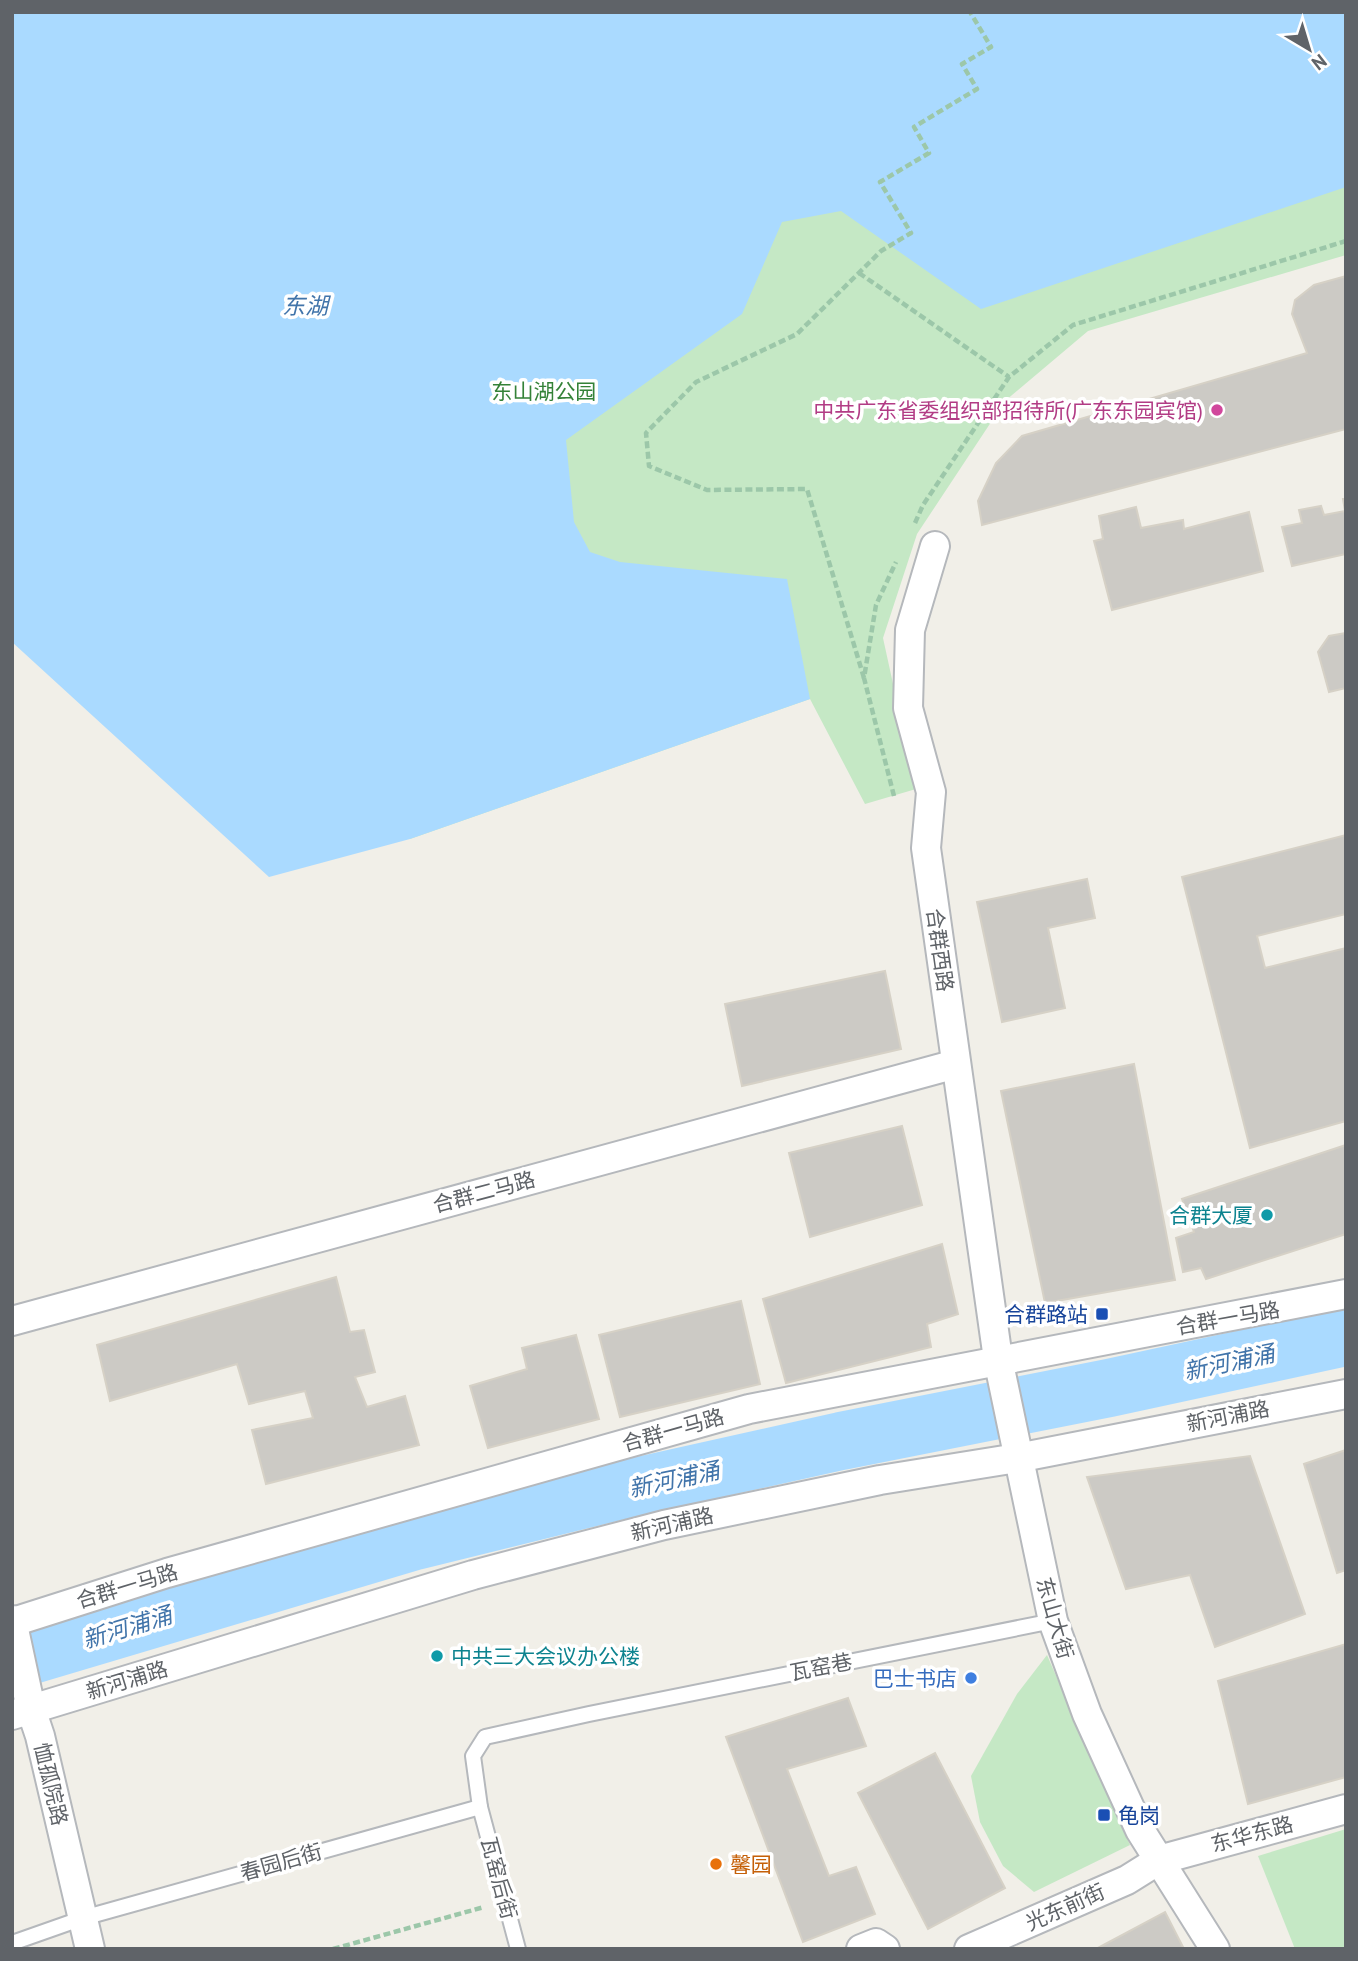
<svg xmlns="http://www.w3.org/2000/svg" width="1358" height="1961" font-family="'PT Sans','Noto Sans SC',sans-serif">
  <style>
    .green { fill: #c5e8c5 }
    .water { fill: #aadaff }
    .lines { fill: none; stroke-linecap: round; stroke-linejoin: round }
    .river { stroke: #aadaff; stroke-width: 58 }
    .building { fill: #cccac5; stroke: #d6d1c6; stroke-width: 2 }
    .service-casing { stroke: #b5b8bc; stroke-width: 18 }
    .minor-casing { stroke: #b5b8bc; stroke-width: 32 }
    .path { stroke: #9cc7a9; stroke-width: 4.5; stroke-dasharray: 7 3.5; stroke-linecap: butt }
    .service { stroke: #fff; stroke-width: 14 }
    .minor { stroke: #fff; stroke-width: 28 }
    .hotel-dot { fill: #d1479c; stroke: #fff; stroke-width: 2.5 }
    .culture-dot { fill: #0f9aa8; stroke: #fff; stroke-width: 2.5 }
    .transit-dot { fill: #1a4fb4; stroke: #fff; stroke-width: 2.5 }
    .shop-dot { fill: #3f7fe0; stroke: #fff; stroke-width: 2.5 }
    .food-dot { fill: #e8710a; stroke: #fff; stroke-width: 2.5 }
    .labels { text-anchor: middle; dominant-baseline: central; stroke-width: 7; stroke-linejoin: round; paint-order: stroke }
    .park-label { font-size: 21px; fill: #348238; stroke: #fff }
    .hotel-label { font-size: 21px; fill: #b23c85; stroke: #fff; text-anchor: end }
    .street-label { font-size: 21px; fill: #5f6368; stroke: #fff }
    .culture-label { font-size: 21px; fill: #0d838f; stroke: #fff; text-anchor: end }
    .transit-label { font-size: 21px; fill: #164399; stroke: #fff; text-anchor: end }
    .shop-label { font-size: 21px; fill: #366cbe; stroke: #fff; text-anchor: end }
    .food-label { font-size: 21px; fill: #c56008; stroke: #fff; text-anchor: start }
    .water-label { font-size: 23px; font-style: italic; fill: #4174aa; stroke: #fff }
  </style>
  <rect width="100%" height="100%" fill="#f1efe8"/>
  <g class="green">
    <path d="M12 12H1346V255L1088 331 1005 401 917 534 883 638 916 789 865 804 810 699 410 839Z"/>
    <path d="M1047 1655 1130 1845 1034 1892 1003 1866 980 1822 971 1776 1017 1694Z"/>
    <path d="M1346 1829V1949H1295L1258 1856Z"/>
  </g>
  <path class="water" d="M12 12H1346V187L981 309 841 211 782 222 742 314 566 440 574 522 590 552 620 562 787 579 810 699 410 839 269 877 12 642Z"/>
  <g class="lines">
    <path class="river" d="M12 1661 415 1541 630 1488 841 1441 1109 1388 1346 1337"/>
  </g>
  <g class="building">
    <path d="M1346 276V429L982 525 978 501 996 463 1022 436 1307 353 1292 314 1295 300 1314 285Z"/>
    <path d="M1343 499H1346V554L1292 566 1282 527 1302 523 1299 510 1321 506 1324 515 1345 511Z"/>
    <path d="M1136 507 1141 528 1183 520 1184 529 1249 512 1263 571 1112 610 1094 541 1103 539 1099 516Z"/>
    <path d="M1346 633V688L1329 692 1318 652 1329 636Z"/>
    <path d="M1346 835V914L1257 936 1265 968 1346 948V1121L1250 1148 1182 877Z"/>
    <path d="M1087 879 1095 918 1048 928 1065 1008 1002 1022 977 902Z"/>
    <path d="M885 971 901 1049 742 1086 725 1004Z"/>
    <path d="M1134 1064 1175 1280 1045 1303 1001 1091Z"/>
    <path d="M902 1126 922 1205 810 1237 789 1153Z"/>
    <path d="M1346 1145V1234L1206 1279 1201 1268 1183 1272 1176 1238 1194 1232 1182 1199Z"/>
    <path d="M942 1244 958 1314 927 1324 931 1347 786 1383 763 1299Z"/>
    <path d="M336 1277 350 1332 364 1330 375 1372 355 1377 367 1407 405 1396 419 1445 266 1484 252 1430 313 1418 305 1391 249 1404 237 1364 110 1401 97 1345Z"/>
    <path d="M741 1301 760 1384 620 1417 599 1335Z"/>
    <path d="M576 1335 599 1419 488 1448 470 1386 527 1369 522 1348Z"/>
    <path d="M1346 1450V1570L1337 1573 1304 1464Z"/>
    <path d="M1250 1456 1305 1614 1215 1647 1190 1575 1126 1589 1087 1477Z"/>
    <path d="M1346 1644V1777L1248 1804 1218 1681Z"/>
    <path d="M848 1698 866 1746 787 1769 829 1876 856 1867 875 1914 803 1942 726 1737Z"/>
    <path d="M935 1753 1005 1888 928 1929 858 1793Z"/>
    <path d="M1165 1912 1184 1949H1096Z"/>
  </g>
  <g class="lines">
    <defs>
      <g id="service">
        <path d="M12 1943 83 1918 480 1807"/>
        <path d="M518 1949 480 1807 473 1756 485 1737 589 1714 1053 1621"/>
      </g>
      <g id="minor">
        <path d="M935 546 910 630 908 708 931 792 926 848 998 1359 1053 1621 1087 1714 1140 1830 1215 1949"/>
        <path d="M12 1321 956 1064"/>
        <path d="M12 1620 31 1709 40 1736 90 1949"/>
        <path d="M13 1622 167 1573 749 1409 1346 1294"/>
        <path d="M12 1715 473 1575 664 1525 880 1480 1017 1458 1346 1394"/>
        <path d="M861 1949 876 1943 885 1949"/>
        <path d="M969 1949 1127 1880 1159 1860 1346 1809"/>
      </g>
    </defs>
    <use href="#service" class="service-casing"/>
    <use href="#minor" class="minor-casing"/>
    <g class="path">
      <path d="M859 273 1009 377"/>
      <path d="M915 523 923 505 1009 377 1073 325 1346 241"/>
      <path d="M864 678 807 489 707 490 649 466 646 433 696 382 797 334 881 251 911 233 880 182 929 153 914 127 977 89 962 64 991 47 970 12"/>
      <path d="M894 796 864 678 876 605 896 562"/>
      <path d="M333 1949 484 1907"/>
    </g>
    <use href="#service" class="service"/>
    <use href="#minor" class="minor"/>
  </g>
  <circle class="hotel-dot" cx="1217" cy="410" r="7"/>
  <g class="culture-dot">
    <circle cx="1267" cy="1215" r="7"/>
    <circle cx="437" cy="1656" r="7"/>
  </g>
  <g class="transit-dot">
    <rect x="1095" y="1307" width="14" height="14" rx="3.5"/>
    <rect x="1097" y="1808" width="14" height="14" rx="3.5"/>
  </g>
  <circle class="shop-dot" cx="971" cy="1678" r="7"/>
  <circle class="food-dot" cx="716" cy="1864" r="7"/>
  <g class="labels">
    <g class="park-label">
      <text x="544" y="391">东山湖公园</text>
    </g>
    <g class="hotel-label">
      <text x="1203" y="410">中共广东省委组织部招待所(广东东园宾馆)</text>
    </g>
    <g class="street-label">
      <text transform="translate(940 950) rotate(82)">合群西路</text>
      <text transform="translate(484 1192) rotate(-15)">合群二马路</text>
      <text transform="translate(1228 1318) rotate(-10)">合群一马路</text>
      <text transform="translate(1228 1416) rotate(-11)">新河浦路</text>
      <text transform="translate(673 1430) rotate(-16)">合群一马路</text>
      <text transform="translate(672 1524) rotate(-13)">新河浦路</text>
      <text transform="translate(127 1586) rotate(-17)">合群一马路</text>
      <text transform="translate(1055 1618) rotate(74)">东山大街</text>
      <text transform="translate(821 1667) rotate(-11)">瓦窑巷</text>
      <text transform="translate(127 1680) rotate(-17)">新河浦路</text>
      <text transform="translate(51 1784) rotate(77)">恤孤院路</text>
      <text transform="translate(1252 1834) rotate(-15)">东华东路</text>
      <text transform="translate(281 1862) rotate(-16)">春园后街</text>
      <text transform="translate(499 1878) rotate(75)">瓦窑后街</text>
      <text transform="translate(1065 1907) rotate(-24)">光东前街</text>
    </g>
    <g class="culture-label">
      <text x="1253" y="1215">合群大厦</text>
      <text x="451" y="1656" text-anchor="start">中共三大会议办公楼</text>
    </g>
    <g class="transit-label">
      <text x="1088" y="1314">合群路站</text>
      <text x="1118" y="1815" text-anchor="start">龟岗</text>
    </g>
    <g class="shop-label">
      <text x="957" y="1678">巴士书店</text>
    </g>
    <g class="food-label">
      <text x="730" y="1864">馨园</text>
    </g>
    <g class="water-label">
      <text x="305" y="305">东湖</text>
      <text transform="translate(1229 1362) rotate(-12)">新河浦涌</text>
      <text transform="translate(674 1479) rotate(-12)">新河浦涌</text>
      <text transform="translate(127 1627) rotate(-17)">新河浦涌</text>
    </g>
  </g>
  <rect width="1358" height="1961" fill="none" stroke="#5f6368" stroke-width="28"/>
  <g transform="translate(1309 49) rotate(142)" stroke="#ffffff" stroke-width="5" paint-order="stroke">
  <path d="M0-5L12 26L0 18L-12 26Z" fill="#5f6368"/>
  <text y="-10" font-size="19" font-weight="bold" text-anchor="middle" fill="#5f6368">N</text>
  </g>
</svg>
